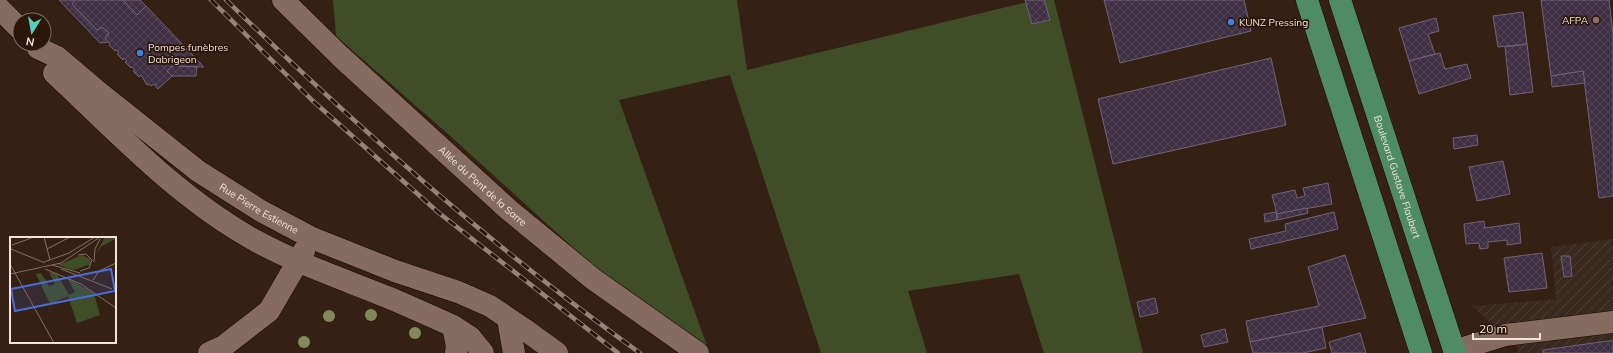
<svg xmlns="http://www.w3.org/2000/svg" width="1613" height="353" font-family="Mulish,sans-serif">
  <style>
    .industrial { fill: url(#industrial-furrows) }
    .grass { fill: #404e27 }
    .building { fill: url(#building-cross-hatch); stroke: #726278 }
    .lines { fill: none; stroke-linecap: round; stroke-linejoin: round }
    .minor-casing { stroke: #1c0901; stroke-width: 23 }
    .major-casing { stroke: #1c0901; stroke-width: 23 }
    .minor { stroke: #866c5e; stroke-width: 22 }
    .major { stroke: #4f8c66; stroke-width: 22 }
    .rail-casing { stroke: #958379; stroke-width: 4.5 }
    .rail { stroke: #2b160a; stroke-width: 3; stroke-dasharray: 9; stroke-linecap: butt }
    .tree { fill: #81885a }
    .education-dot { fill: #8d6e63; stroke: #2b160a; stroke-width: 1.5 }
    .shop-dot { fill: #3f7fe0; stroke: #2b160a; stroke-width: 1.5 }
    .labels { text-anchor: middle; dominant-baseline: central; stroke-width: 3.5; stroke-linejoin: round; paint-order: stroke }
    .poi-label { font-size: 10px; fill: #f2e3db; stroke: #2b160a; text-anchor: start }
    .street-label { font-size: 10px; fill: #f2e3db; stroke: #2b160a }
    .inset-road { fill: none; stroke: #816e64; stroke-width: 1 }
    .view { fill: #486cd9; fill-opacity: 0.15; stroke: #486cd9; stroke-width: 2 }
    .inset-edge { fill: none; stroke: #f2e3db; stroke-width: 2 }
  </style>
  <defs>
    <pattern id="industrial-furrows" width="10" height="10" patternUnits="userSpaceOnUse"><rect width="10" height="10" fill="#39291f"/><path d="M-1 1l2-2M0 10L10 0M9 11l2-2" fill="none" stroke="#4c3e34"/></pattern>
    <pattern id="building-cross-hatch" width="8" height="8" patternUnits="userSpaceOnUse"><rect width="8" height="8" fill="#3f3044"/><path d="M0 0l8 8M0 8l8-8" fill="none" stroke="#524456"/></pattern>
  </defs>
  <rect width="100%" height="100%" fill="#352014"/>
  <path class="industrial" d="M1613 239V353H1517L1518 348 1472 306 1556 299 1551 247Z"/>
  <path class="grass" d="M333 0H737L747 70 1036 0H1054L1143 353H1044L1019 274 908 291 927 353H821L730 75 619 100 707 346 611 282 448 134 336 36Z"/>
  <g class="building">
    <path d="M59 0H75L72 4 97 30 102 27 109 33 105 38 109 42 100 43Z"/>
    <path d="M75 0H123L137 15 146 6 204 67 172 66 167 71 172 76 158 89 154 84 151 86 149 84 147 85 141 75 139 77 133 71 135 70 132 67 131 68 125 62 127 61 124 58 123 60 117 54 119 52 116 50 115 51 109 45 110 44 105 38 109 33 102 27 97 30 72 4Z"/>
    <path d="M123 0H140L146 6 137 15Z"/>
    <path d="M1025 0H1044L1050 20 1032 24Z"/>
    <path d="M1104 0H1244L1251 31 1120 63Z"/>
    <path d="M1541 0H1609L1613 34V196L1599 198 1583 71 1551 76Z"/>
    <path d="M1523 12 1527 44 1498 47 1493 16Z"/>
    <path d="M1436 18 1439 31 1428 34 1435 54 1409 61 1399 28Z"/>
    <path d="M1527 44 1533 92 1510 95 1505 47Z"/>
    <path d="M1440 53 1445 69 1467 64 1471 78 1419 94 1409 61Z"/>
    <path d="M1271 58 1286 125 1113 164 1098 99Z"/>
    <path d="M172 66 197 67 196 76H172L167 71Z"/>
    <path d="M1583 71 1585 83 1552 87 1551 76Z"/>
    <path d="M1477 135 1478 145 1454 149 1453 138Z"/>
    <path d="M1503 161 1510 194 1477 201 1469 167Z"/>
    <path d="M1328 183 1332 204 1277 214 1272 195 1295 190 1297 198 1305 196 1303 188Z"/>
    <path d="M1307 208 1308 213 1278 220 1277 214Z"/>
    <path d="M1276 212 1277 220 1265 222 1264 214Z"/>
    <path d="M1334 212 1338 229 1251 249 1249 239 1286 231 1285 224Z"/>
    <path d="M1484 221 1485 228 1519 223 1521 243 1507 245V240L1488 242V248L1480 249 1479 243 1466 244 1464 224Z"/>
    <path d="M1542 253 1547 288 1509 292 1504 258Z"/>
    <path d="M1345 255 1366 318 1250 342 1246 321 1319 306 1308 267Z"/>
    <path d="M1561 256H1570L1572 276 1564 277Z"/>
    <path d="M1155 298 1158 313 1140 317 1137 302Z"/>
    <path d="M1322 327 1326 348 1303 353H1253L1250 342Z"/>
    <path d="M1225 329 1228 342 1204 347 1201 335Z"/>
    <path d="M1360 333 1366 353H1332L1329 342Z"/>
    <path d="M1608 341H1613V353H1543V350Z"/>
  </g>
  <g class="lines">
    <defs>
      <g id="minor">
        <path id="s1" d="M283 0 340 56 509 210 593 279 698 353"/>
        <path d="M0 9 20 29"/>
        <path id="s2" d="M38 48 57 57 96 90 198 171 261 211 312 238 395 271 458 292 490 306 524 329 557 353"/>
        <path d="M54 73C117 132 179 199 256 241 300 265 346 280 392 299 413 308 433 317 453 326L457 346 456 353"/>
        <path d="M508 319 514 353"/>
        <path d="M453 326 470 337 483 353"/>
        <path d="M1454 351 1505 335 1613 322"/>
        <path d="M209 353 224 346 269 311 304 251"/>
      </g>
      <g id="major">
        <path d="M1307 0 1421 353"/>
        <path id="s3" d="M1340 0 1455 353"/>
      </g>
    </defs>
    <use href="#minor" class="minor-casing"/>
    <use href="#major" class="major-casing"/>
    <use href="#minor" class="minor"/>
    <use href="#major" class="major"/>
    <defs>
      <g id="rail">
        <path d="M211 0 313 101 439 213 618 353"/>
        <path d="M226 0C356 126 492 247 640 353"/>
      </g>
    </defs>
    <use href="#rail" class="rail-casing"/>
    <use href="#rail" class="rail"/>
  </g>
  <g class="tree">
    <circle cx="371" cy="315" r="6"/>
    <circle cx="329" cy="316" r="6"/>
    <circle cx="415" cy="333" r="6"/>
    <circle cx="304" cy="342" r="6"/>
  </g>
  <circle class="education-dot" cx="1596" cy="20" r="4"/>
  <g class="shop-dot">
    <circle cx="1231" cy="22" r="4"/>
    <circle cx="140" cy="53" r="4"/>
  </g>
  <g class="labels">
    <g class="poi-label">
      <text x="1588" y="20" text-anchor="end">AFPA</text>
      <text x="1239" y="22">KUNZ Pressing</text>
      <text x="148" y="47">Pompes funèbres<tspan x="148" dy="12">Dabrigeon</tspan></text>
    </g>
    <g class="street-label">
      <text stroke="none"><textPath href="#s3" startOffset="186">Boulevard Gustave Flaubert</textPath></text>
      <text stroke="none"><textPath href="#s1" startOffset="273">Allée du Pont de la Sarre</textPath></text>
      <text stroke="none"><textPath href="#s2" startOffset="274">Rue Pierre Estienne</textPath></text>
    </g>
  </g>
  <g transform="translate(10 237)">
    <rect width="106" height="106" fill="#352014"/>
    <path d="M72 18 80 22 81 27 63 33 48 28ZM39 35 47 37 59 58 65 55 57 41 84 56 90 78 67 86 58 59 40 67 26 37 31 36 39 49 45 47Z" fill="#404e27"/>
    <path d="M95 0H106V4L105 2 92 9 87 15Z" fill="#404e27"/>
    <path class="inset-road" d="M34 0 40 23M2 8 24 0M1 12 35 26M37 12 60 0M68 18 76 17 82 23 79 31 70 34M34 25 59 16 85 0M84 25 85 12 90 2M0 27 44 106M42 28 70 36M35 32 71 47 106 71M51 32 102 52M0 37 51 26 90 0M83 43 89 34 106 26"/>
    <path class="view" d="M101 32 105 54 5 74 1 52Z"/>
    <rect width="106" height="106" class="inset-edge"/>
  </g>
  <g transform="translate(32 32) rotate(191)"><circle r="19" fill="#2b160a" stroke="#7b685e"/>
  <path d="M0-3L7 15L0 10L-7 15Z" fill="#58cec0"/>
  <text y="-6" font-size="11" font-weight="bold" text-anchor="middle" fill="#f2e3db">N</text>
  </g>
  <path d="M1473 333v6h67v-6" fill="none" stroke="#f2e3db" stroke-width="2"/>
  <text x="1479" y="333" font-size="12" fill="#f2e3db" stroke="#2b160a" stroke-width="3" paint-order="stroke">20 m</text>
</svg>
